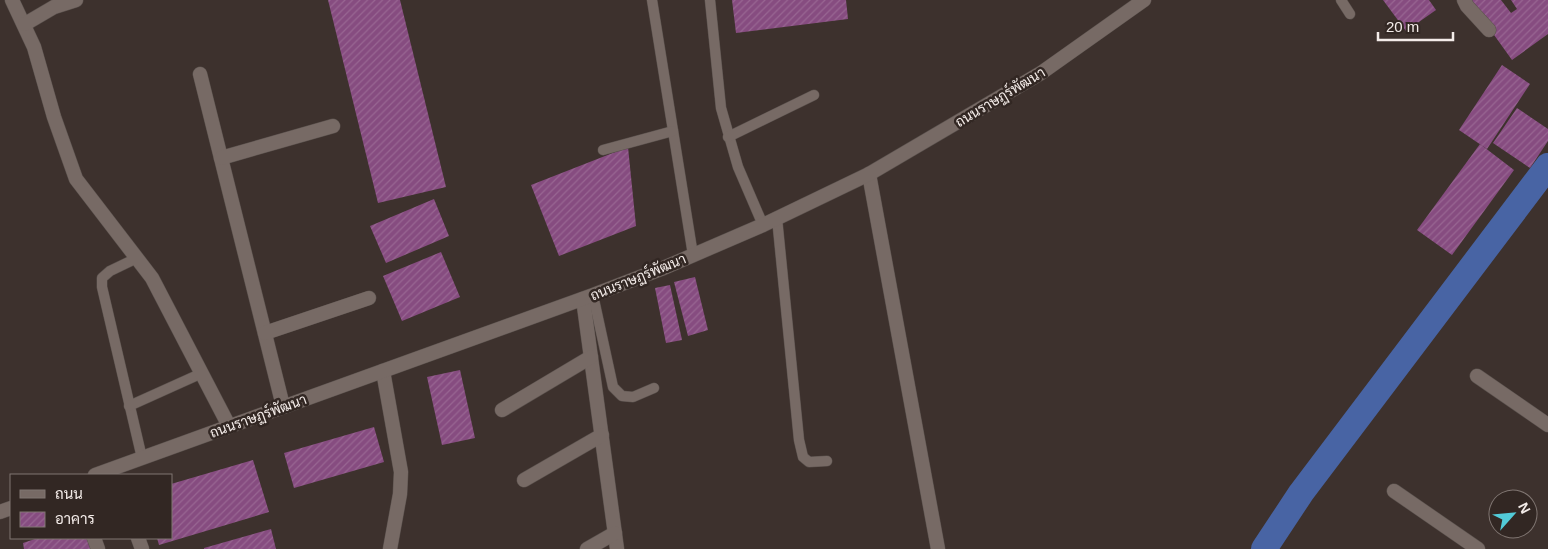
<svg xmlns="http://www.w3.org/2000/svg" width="1548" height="549" font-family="Arial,Sarabun,sans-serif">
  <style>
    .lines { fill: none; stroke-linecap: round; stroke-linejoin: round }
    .canal { stroke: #4864a4; stroke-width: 26 }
    .building { fill: url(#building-hatch) }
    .service-casing { stroke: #59504c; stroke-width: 11 }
    .minor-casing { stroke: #59504c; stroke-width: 15 }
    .tertiary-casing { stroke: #59504c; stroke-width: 15 }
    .service { stroke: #776a65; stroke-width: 10 }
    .minor { stroke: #776a65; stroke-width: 14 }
    .tertiary { stroke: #776a65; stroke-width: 14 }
    .labels { text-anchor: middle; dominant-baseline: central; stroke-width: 5; stroke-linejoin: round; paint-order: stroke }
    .street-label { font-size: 14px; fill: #f4ece9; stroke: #322723 }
  </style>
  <defs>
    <pattern id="building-hatch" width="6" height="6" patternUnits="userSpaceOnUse" patternTransform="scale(1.25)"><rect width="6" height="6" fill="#864c80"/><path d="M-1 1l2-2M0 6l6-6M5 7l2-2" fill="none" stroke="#986692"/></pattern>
  </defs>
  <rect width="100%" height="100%" fill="#3d312d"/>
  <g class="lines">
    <path class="canal" d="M1264 549 1301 493 1548 166"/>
  </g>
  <g class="building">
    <path d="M328 0H400L446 187 378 203Z"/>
    <path d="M732 0H846L848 19 736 33Z"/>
    <path d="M1383 0H1429L1436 10 1406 31Z"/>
    <path d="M1469 0H1501L1511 13 1517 9 1511 0H1548V34L1512 60Z"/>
    <path d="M1502 65 1530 84 1487 149 1459 130Z"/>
    <path d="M1517 108 1548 129V141L1530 168 1493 143Z"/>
    <path d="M1480 144 1514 170 1452 255 1417 230Z"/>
    <path d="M628 147 636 226 559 256 531 185Z"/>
    <path d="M434 199 449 236 386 263 370 226Z"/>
    <path d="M441 252 460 297 402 321 383 276Z"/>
    <path d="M695 277 708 330 688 336 674 282Z"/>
    <path d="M670 285 682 340 666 343 655 288Z"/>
    <path d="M460 370 475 438 442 445 427 377Z"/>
    <path d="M374 427 384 462 294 488 284 453Z"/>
    <path d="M253 460 269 512 159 545 157 538H171V484Z"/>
    <path d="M271 529 276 549H204V548Z"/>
    <path d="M38 538H92L96 549H24L23 543Z"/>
  </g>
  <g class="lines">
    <defs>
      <g id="service">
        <path d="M652 0 693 255"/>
        <path d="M710 0 721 108 738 167 763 225"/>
        <path d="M1341 0 1350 14"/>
        <path d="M728 137 814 95"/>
        <path d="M603 150 673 131"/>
        <path d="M777 218 799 440 803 457 809 462 827 461"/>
        <path d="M137 258 110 271 102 278V287L142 458"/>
        <path d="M593 295 613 387 622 396 633 397 654 388"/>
        <path d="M129 406 200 374"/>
      </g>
      <g id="minor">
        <path d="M12 0 34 47 54 117 76 179 152 278 229 426"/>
        <path d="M1464 0 1467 6 1489 30"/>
        <path d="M25 24 54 7 76 0"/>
        <path d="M200 74 283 406"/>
        <path d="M221 158 333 126"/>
        <path d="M869 174 938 549"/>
        <path d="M583 299 617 549"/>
        <path d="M265 333 369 298"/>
        <path d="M383 371 401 472 400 494 390 549"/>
        <path d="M1477 376 1548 425"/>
        <path d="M502 410 591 357"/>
        <path d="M524 480 602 435"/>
        <path d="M1394 491 1478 549"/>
        <path d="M94 538 98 549"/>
        <path d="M138 538 142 549"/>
        <path d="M587 549 615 533"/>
      </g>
      <g id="tertiary">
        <path d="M95 475 593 295 661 269 763 225 869 174 1041 73 1144 0"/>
        <path d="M0 512 11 508"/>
      </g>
    </defs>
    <use href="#service" class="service-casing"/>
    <use href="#minor" class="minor-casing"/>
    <use href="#tertiary" class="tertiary-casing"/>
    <use href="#service" class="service"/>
    <use href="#minor" class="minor"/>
    <use href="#tertiary" class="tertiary"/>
  </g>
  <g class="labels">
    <g class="street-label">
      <text transform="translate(1000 97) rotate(-31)">ถนนราษฏร์พัฒนา</text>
      <text transform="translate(638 277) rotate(-22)">ถนนราษฏร์พัฒนา</text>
      <text transform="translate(258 416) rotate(-20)">ถนนราษฏร์พัฒนา</text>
    </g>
  </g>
  <rect x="10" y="474" width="162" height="65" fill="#322723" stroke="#807672"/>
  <rect x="20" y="490" width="25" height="8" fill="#776a65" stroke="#807672"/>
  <text x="55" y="499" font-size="15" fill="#f4ece9">ถนน</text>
  <rect x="20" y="512" width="25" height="15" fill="url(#building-hatch)" stroke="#807672"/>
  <text x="55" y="524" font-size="15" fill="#f4ece9">อาคาร</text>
  <g transform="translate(1513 514) rotate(63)"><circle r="24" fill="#322723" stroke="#807672"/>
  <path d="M0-4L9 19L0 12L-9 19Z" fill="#52cbd8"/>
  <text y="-8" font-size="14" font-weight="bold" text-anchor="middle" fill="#f4ece9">N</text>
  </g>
  <path d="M1378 32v8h75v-8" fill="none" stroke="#f4ece9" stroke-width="2.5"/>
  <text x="1386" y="32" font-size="15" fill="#f4ece9" stroke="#322723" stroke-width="4" paint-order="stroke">20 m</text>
</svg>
